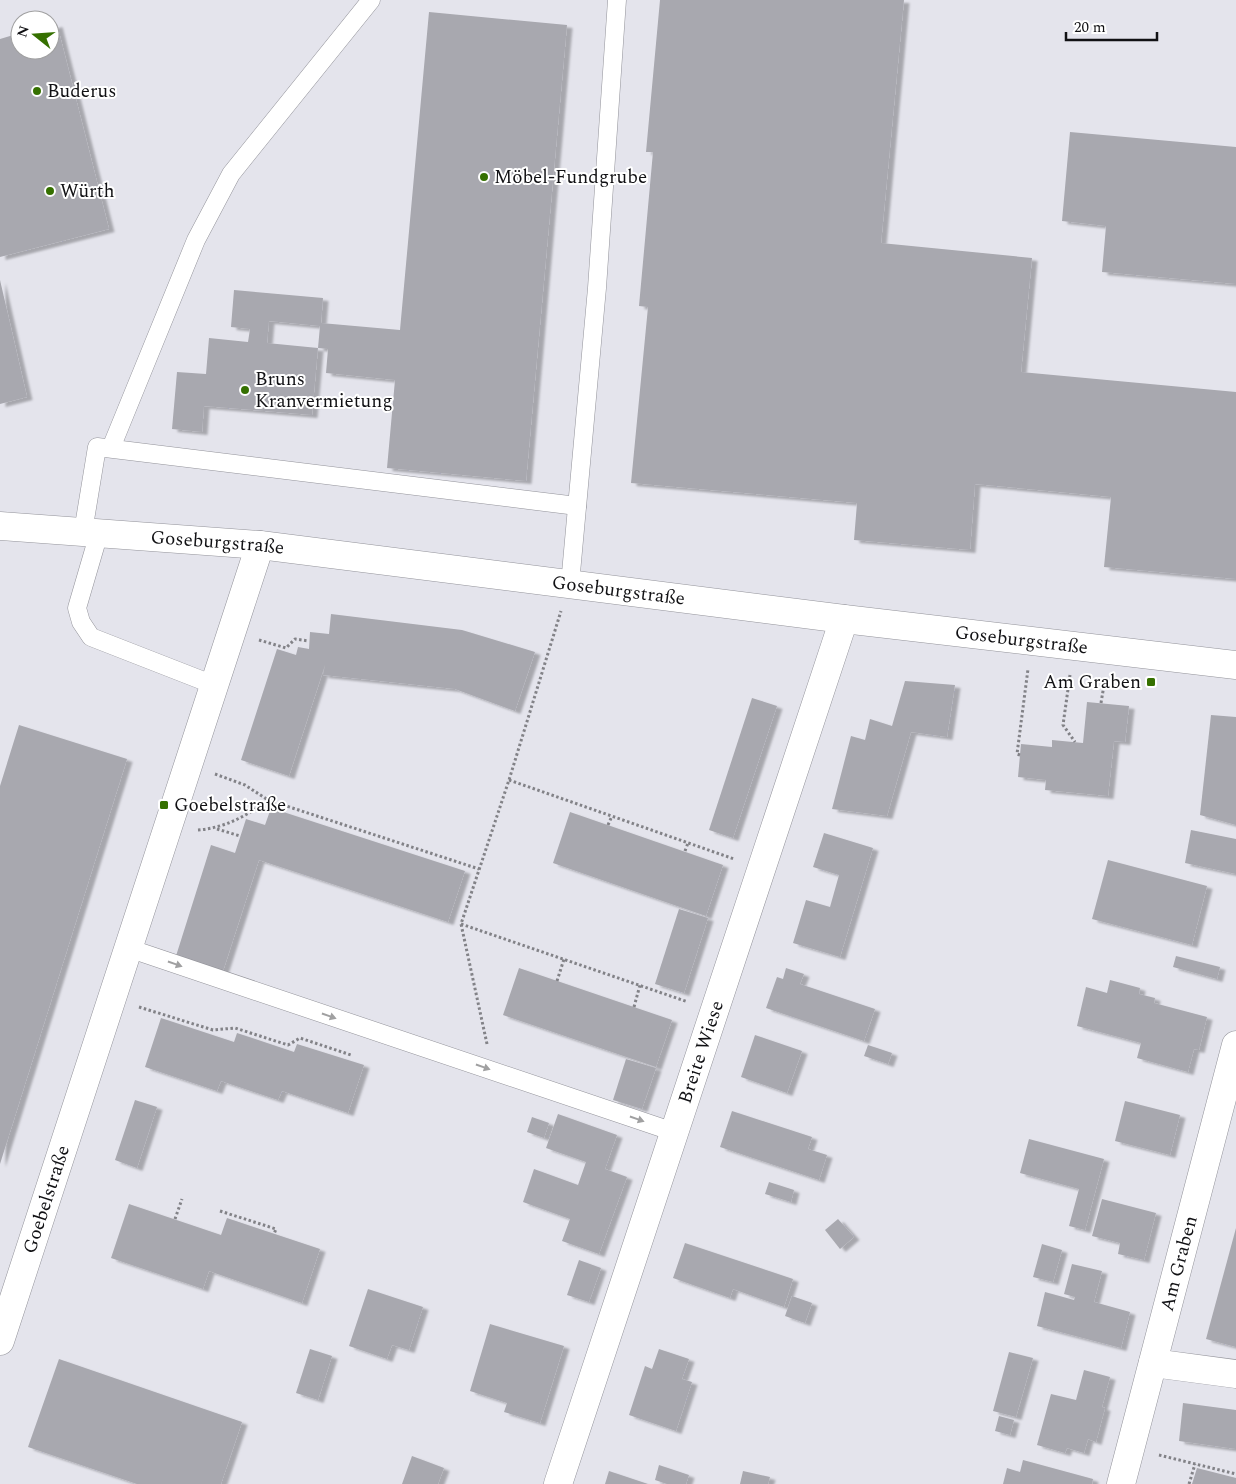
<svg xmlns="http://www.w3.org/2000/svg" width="1236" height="1484" font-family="Spectral,serif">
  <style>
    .building { fill: #a8a8af; filter: url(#shadow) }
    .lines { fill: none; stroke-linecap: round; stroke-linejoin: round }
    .lane-casing { stroke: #93939a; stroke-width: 19 }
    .street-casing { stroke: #93939a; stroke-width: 29 }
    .secondary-casing { stroke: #93939a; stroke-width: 29 }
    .path { stroke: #828287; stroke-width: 3; stroke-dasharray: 2.5 2.5; stroke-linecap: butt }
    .lane { stroke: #fff; stroke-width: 18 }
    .street { stroke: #fff; stroke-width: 28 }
    .secondary { stroke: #fff; stroke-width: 28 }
    .oneway { fill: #a0a0a1 }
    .poi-dot { fill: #357000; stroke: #fff; stroke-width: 2 }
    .labels { text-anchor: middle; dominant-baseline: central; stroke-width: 4; stroke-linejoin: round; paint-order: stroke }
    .poi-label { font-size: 19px; fill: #111114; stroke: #fff; text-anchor: start }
    .street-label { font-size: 19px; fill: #111114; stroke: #fff }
  </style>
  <defs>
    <filter id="shadow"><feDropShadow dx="5.5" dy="3" stdDeviation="1" flood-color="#0004"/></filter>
  </defs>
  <rect width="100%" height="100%" fill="#e4e4ec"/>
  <g class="building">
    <path d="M660 0H904L881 243 1032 258 1021 372 1236 392V579L1104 567 1111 497 975 484 970 550 854 540 857 503 631 483 648 307 639 306 653 152H646Z"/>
    <path d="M429 12 567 25 526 481 387 468 395 380 326 373 328 349 318 348 320 326 269 321 267 343 318 348 312 415 204 406 202 432 172 429 177 372 206 374 209 338 248 342 250 329 231 327 234 290 323 298 321 323 400 330Z"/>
    <path d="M57 24 109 229 0 257V39L20 33V50H50V26Z"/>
    <path d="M1070 132 1236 147V284L1102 272 1106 226 1062 221Z"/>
    <path d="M0 280 27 397 0 404Z"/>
    <path d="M331 614 462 630 535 652 515 711 455 689 323 675 325 665 289 776 241 760 277 649 296 655 298 647 309 649 310 632 329 634Z"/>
    <path d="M905 681 955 685 947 737 911 732 887 816 832 809 851 736 865 740 870 719 892 726Z"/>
    <path d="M752 698 777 706 733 838 709 830Z"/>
    <path d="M1087 702 1129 706 1125 742 1114 741 1108 796 1045 790 1046 780 1018 777 1021 744 1052 747V740L1083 743Z"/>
    <path d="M1211 715 1236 717V825L1200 815Z"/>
    <path d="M19 725 127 759 0 1164V786Z"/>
    <path d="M271 808 465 871 448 922 259 860 223 971 176 956 211 845 235 853 246 819 265 825Z"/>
    <path d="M570 812 723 865 706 916 553 863Z"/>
    <path d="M1191 830 1236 839V874L1185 863Z"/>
    <path d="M824 833 873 848 840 957 793 943 806 900 830 907 839 875 813 867Z"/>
    <path d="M1108 860 1207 886 1192 945 1092 919Z"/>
    <path d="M679 909 708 918 684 993 655 984Z"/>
    <path d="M1176 956 1220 967 1217 979 1173 967Z"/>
    <path d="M519 968 672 1020 656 1067 503 1015Z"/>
    <path d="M786 968 804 974 800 984 875 1009 864 1041 766 1008 777 977 783 979Z"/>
    <path d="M1110 980 1140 988 1139 994 1155 998 1154 1003 1207 1017 1199 1050 1194 1049 1188 1072 1137 1058 1141 1043 1077 1026 1086 987 1107 993Z"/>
    <path d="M161 1018 234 1042 237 1033 294 1052 297 1044 364 1065 348 1113 282 1091 278 1100 221 1081 217 1091 145 1067Z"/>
    <path d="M755 1035 802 1051 787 1093 741 1077Z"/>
    <path d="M868 1045 892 1053 888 1064 864 1056Z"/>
    <path d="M626 1059 656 1068 642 1109 613 1100Z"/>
    <path d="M135 1100 157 1107 137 1168 115 1160Z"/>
    <path d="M1125 1101 1180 1115 1170 1155 1115 1141Z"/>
    <path d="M732 1111 812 1137 808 1149 827 1155 819 1180 720 1147Z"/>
    <path d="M558 1114 617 1135 605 1169 627 1177 599 1254 562 1241 570 1219 523 1202 534 1169 578 1185 586 1162 546 1148Z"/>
    <path d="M532 1117 549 1123 544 1138 527 1132Z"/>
    <path d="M1029 1139 1104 1159 1085 1230 1069 1226 1079 1189 1020 1173Z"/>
    <path d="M769 1182 794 1190 791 1202 765 1194Z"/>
    <path d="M1102 1199 1156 1213 1144 1260 1118 1254 1120 1243 1092 1236Z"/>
    <path d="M129 1204 221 1235 227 1218 320 1249 302 1303 209 1271 203 1289 111 1258Z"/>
    <path d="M838 1219 854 1237 840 1249 825 1230Z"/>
    <path d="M1236 1228V1347L1206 1339Z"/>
    <path d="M685 1243 793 1279 784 1307 733 1289 730 1298 673 1278Z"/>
    <path d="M1042 1244 1062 1250 1053 1282 1033 1277Z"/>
    <path d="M579 1260 601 1268 589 1302 567 1295Z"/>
    <path d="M1072 1264 1102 1271 1094 1302 1130 1312 1121 1348 1037 1326 1045 1292 1074 1300 1075 1297 1064 1294Z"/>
    <path d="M368 1289 423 1307 409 1350 392 1345 387 1359 349 1346Z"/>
    <path d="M792 1296 812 1303 805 1323 785 1316Z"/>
    <path d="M490 1324 564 1346 540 1423 504 1412 507 1403 470 1391Z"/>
    <path d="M310 1349 332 1356 318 1400 296 1393Z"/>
    <path d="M659 1349 689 1359 682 1379 692 1382 676 1431 629 1415 645 1366 652 1369Z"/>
    <path d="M1009 1352 1033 1358 1016 1417 993 1411Z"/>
    <path d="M59 1359 242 1422 221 1484H137L28 1447Z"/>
    <path d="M1084 1370 1110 1377 1102 1407 1105 1408 1096 1442 1088 1439 1084 1453 1067 1448 1065 1453 1037 1445 1051 1394 1076 1400Z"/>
    <path d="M1183 1403 1236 1410V1449L1179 1441Z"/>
    <path d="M999 1416 1014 1420 1010 1435 995 1431Z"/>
    <path d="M412 1456 444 1468 438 1484H402Z"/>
    <path d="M1023 1460 1093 1479 1092 1484H1003L1007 1468 1020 1472Z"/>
    <path d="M659 1465 689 1475 686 1484H667L655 1480Z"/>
    <path d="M1197 1468 1236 1478V1484H1192Z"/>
    <path d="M609 1471 648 1484H605Z"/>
    <path d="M743 1471 770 1477 768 1484H740Z"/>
  </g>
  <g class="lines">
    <defs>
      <g id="lane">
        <path d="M111 448 196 240 231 174 371 0"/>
        <path d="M83 532 97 447 577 506"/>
        <path d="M99 533 77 608 81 622 91 637 214 685"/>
        <path d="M570 584 597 288 617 0"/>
        <path d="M128 948 674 1132"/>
      </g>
      <g id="street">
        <path id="s1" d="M0 1341 260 545"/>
        <path d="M1153 1363 1236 1374"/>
        <path id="s2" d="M558 1484 844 619"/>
        <path id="s3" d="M1121 1484 1236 1045"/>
      </g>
      <g id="secondary">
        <path id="s4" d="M0 526 260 545 844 619 1236 665"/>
      </g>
    </defs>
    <use href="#lane" class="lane-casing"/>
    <use href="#street" class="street-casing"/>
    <use href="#secondary" class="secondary-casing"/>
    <g class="path">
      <path d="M259 640 286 648 295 639 309 641"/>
      <path d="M1070 675 1063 725 1075 742"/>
      <path d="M1101 703 1105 679"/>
      <path d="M1020 755 1017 754 1028 669"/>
      <path d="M215 774 245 785 268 800 479 869"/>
      <path d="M509 780 734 859"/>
      <path d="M608 825 612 816"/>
      <path d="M217 829 240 836"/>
      <path d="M198 830C224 828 247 816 268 800"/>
      <path d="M685 851 688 843"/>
      <path d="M461 924 688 1002"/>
      <path d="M557 981 564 959"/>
      <path d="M139 1007 213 1030 235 1028 288 1045 300 1038 351 1055"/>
      <path d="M634 1007 640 985"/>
      <path d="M487 1044 461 924 509 780 561 611"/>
      <path d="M220 1211 276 1229 274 1234"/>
      <path d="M175 1219 182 1199"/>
      <path d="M1159 1455 1236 1474"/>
      <path d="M1189 1484 1195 1464"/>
    </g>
    <use href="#lane" class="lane"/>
    <use href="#street" class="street"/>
    <use href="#secondary" class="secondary"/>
  </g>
  <defs><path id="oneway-solid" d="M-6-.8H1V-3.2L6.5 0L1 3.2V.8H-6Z" transform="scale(1.25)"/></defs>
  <g class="oneway">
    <use href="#oneway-solid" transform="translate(175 964) rotate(19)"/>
    <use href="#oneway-solid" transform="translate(329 1016) rotate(19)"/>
    <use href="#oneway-solid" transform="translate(483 1067) rotate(19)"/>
    <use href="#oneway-solid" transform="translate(637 1119) rotate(19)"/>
  </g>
  <g class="poi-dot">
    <circle cx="37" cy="91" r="5"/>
    <circle cx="484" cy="177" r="5"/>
    <circle cx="50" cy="191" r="5"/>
    <circle cx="245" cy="390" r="5"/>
    <rect x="1146" y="677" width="10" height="10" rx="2.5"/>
    <rect x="159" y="800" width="10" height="10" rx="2.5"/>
  </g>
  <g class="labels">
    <g class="poi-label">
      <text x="47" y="91">Buderus</text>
      <text x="494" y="177">Möbel-Fundgrube</text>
      <text x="60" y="191">Würth</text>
      <text x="255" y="379">Bruns<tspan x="255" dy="22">Kranvermietung</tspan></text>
      <text x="1141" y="682" text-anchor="end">Am Graben</text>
      <text x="174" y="805">Goebelstraße</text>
    </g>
    <g class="street-label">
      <text stroke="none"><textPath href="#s4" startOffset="218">Goseburgstraße</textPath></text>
      <text stroke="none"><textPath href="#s4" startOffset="622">Goseburgstraße</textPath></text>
      <text stroke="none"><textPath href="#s4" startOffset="1028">Goseburgstraße</textPath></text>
      <text stroke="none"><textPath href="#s2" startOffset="455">Breite Wiese</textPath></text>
      <text stroke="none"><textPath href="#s1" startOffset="149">Goebelstraße</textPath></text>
      <text stroke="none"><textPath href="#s3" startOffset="228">Am Graben</textPath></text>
    </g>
  </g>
  <g transform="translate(35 35) rotate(287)"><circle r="24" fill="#ffffff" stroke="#a0a0a1"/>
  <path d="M0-4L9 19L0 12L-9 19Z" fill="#357000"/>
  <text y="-8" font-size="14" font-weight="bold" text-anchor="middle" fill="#111114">N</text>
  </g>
  <path d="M1066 32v8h91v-8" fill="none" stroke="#111114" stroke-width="2.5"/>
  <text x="1074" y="32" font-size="15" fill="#111114" stroke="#ffffff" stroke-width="4" paint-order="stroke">20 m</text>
</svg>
